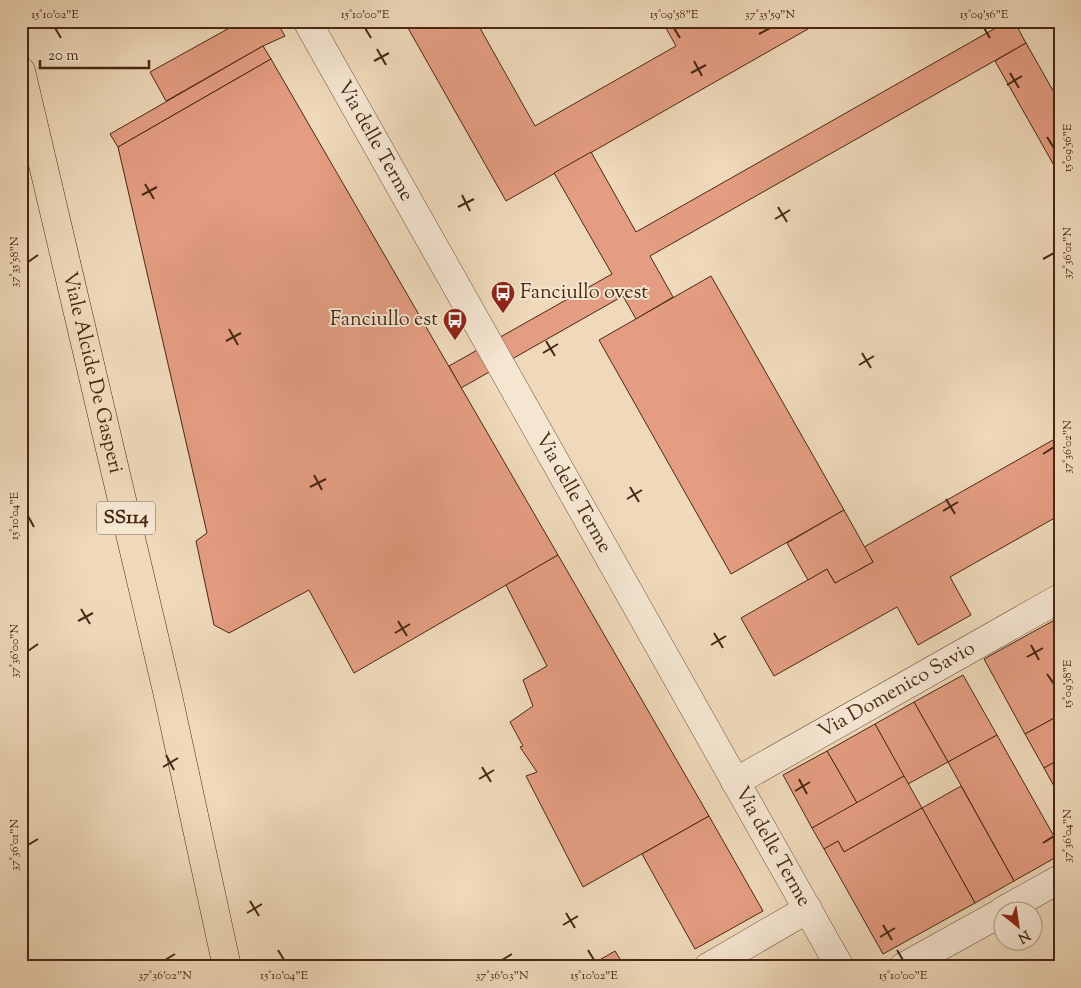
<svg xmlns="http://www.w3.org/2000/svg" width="1081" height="988" font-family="'Sorts Mill Goudy',serif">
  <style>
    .building { fill: #e49d82; stroke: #482812 }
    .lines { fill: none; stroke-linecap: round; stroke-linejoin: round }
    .minor-casing { stroke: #72543c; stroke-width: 29 }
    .major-casing { stroke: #482812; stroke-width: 29 }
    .minor { stroke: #f5e6d2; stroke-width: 28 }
    .major { stroke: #efd9ba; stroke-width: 28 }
    .ticks { fill: none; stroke: #482812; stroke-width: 2 }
    .labels { text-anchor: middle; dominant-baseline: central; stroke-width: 4; stroke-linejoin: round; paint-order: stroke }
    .shield { fill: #f5e6d2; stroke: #7c614c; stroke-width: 1 }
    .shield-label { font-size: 19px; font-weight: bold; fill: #482812 }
    .street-label { font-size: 20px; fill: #482812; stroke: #f5e6d2 }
    .poi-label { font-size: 20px; fill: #482812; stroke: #f5e6d2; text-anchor: start }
    .neatline { fill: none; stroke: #482812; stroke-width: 2 }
    .ticks-label { font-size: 12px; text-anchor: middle; fill: #482812 }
  </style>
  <rect width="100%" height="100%" fill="#efd9ba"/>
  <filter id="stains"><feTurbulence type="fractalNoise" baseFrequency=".004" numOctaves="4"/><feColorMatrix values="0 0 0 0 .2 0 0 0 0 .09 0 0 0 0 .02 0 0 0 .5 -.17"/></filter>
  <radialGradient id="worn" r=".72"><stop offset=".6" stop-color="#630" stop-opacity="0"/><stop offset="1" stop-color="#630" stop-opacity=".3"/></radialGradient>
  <g class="building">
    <path d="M242 21H276L285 36 263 46 166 101 150 72Z"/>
    <path d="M404 21H476L535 126 676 46 662 21H822L506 201Z"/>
    <path d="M1008 21H1014L1026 43 650 256 673 297 636 319 623 296 461 388 449 366 612 274 554 173 591 152 636 232Z"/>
    <path d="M1026 43 1060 103V176L995 61Z"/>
    <path d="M263 46 271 59 118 147 110 134Z"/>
    <path d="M271 59 558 555 354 673 309 590 229 633 214 625 196 541 207 533 118 147Z"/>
    <path d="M711 276 844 510 731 574 599 340Z"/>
    <path d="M1060 436V515L950 577 971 615 918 645 897 607 774 676 741 618 827 569 835 583 873 562 864 547Z"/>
    <path d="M844 510 873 562 835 583 827 569 808 580 787 543Z"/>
    <path d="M558 555 709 816 583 887 526 776 537 772 520 747 523 746 510 722 533 706 523 680 547 666 506 585Z"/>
    <path d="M1060 617V715L1025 734 984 659Z"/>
    <path d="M963 675 997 735 948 762 914 702Z"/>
    <path d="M914 702 948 762 908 784 875 724Z"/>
    <path d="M1060 715V759L1044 768 1025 734Z"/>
    <path d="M875 724 904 776 857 803 827 751Z"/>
    <path d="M997 735 1060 847V855L1014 881 948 762Z"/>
    <path d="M827 751 857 803 812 828 783 775Z"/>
    <path d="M1060 759V797L1044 768Z"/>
    <path d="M904 776 922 808 844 852 838 841 824 849 812 828Z"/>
    <path d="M961 786 1014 881 975 903 922 808Z"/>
    <path d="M922 808 975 903 883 954 824 849 838 841 844 852Z"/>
    <path d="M709 816 763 911 695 949 642 854Z"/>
    <path d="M615 951 625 967H598L596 962Z"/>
    <path d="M790 961 794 967H780Z"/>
  </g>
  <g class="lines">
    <defs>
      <g id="minor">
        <path id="s1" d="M307 21 840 967"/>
        <path id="s2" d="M735 782 1060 598"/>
        <path d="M1004 910 1060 879"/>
        <path d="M708 967 808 909"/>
        <path d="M903 967 1004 911"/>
      </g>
      <g id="major">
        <path id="s3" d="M21 71 167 691 227 967"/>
      </g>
    </defs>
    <use href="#minor" class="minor-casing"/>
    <use href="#major" class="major-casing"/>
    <use href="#minor" class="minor"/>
    <use href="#major" class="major"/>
  </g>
  <path class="ticks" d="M55 28 61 38M365 28 371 38M674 28 680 38M984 28 990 38M759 34 770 28M377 49 386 65M374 61 389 53M694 61 702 76M691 73 706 65M1010 73 1019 88M1007 85 1022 76M1047 137 1054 148M145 184 154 199M142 195 157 187M462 195 470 211M458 207 474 199M778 207 787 222M775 219 790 210M1043 259 1054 253M28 262 38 255M229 329 238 345M226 341 241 333M546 341 555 356M543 353 558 344M862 353 871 368M859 365 874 356M1043 454 1054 447M314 475 322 490M310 487 326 479M630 487 639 502M627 499 642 490M946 499 955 514M943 511 958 502M28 516 34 527M81 609 90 624M78 621 93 613M398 621 407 636M395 633 410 624M714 633 723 648M711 645 726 636M1031 645 1039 660M28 651 38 644M1027 657 1043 648M1047 674 1054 684M166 755 174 770M163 767 178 758M482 767 491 782M479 779 494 770M799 779 807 794M795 791 810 782M1043 843 1054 836M28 845 38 839M250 901 259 916M247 913 262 904M566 913 575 928M563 925 578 916M883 925 892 940M880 937 895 928M278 950 284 960M588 950 594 960M897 950 903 960M165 960 175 954M502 960 512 954"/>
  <defs>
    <symbol id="bus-pin" viewBox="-11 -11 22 30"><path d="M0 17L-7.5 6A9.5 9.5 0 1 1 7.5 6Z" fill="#8f2418" stroke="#f5e6d2"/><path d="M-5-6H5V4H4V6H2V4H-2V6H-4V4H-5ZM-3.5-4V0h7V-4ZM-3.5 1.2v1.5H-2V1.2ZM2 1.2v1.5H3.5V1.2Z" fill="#fff"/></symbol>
  </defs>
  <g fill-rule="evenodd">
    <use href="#bus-pin" x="489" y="279" width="28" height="38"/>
    <use href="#bus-pin" x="441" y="306" width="28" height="38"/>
  </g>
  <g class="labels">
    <rect class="shield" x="97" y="501.5" width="58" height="33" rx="4"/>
    <g class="shield-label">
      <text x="126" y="518">SS114</text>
    </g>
    <g class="street-label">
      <text stroke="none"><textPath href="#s1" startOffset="138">Via delle Terme</textPath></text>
      <text stroke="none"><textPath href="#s3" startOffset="310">Viale Alcide De Gasperi</textPath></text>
      <text stroke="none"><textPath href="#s1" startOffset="542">Via delle Terme</textPath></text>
      <text stroke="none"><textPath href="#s2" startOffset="186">Via Domenico Savio</textPath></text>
      <text stroke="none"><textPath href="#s1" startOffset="948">Via delle Terme</textPath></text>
    </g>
    <g class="poi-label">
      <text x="520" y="293">Fanciullo ovest</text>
      <text x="438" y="320" text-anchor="end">Fanciullo est</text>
    </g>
  </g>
  <rect width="1081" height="988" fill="none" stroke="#efd9ba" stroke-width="55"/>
  <g transform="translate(1018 926) rotate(150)"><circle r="24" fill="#f5e6d2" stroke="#b09a85"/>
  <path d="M0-4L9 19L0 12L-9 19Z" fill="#8f2418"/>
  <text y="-8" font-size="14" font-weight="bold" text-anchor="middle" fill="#482812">N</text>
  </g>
  <path d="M40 60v8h109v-8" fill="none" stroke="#482812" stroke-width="2.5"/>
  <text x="48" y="60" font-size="15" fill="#482812" stroke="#f5e6d2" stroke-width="4" paint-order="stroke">20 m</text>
  <rect x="28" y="28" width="1026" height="932" class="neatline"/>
  <g class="ticks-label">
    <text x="55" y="18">15°10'02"E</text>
    <text x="365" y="18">15°10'00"E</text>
    <text x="674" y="18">15°09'58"E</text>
    <text x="770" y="18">37°35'59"N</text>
    <text x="984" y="18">15°09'56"E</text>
    <text transform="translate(1067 148) rotate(-90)" y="4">15°09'56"E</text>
    <text transform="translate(1067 253) rotate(-90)" y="4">37°36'01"N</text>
    <text transform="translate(14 262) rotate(-90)" y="4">37°35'58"N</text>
    <text transform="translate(1067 447) rotate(-90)" y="4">37°36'02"N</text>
    <text transform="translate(14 516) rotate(-90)" y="4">15°10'04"E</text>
    <text transform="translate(14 651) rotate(-90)" y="4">37°36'00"N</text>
    <text transform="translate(1067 684) rotate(-90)" y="4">15°09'58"E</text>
    <text transform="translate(1067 836) rotate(-90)" y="4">37°36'04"N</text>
    <text transform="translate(14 845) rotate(-90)" y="4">37°36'01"N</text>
    <text x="165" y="979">37°36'02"N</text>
    <text x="284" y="979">15°10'04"E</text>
    <text x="502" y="979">37°36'03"N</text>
    <text x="594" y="979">15°10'02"E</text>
    <text x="903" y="979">15°10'00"E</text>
  </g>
  <rect width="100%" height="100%" filter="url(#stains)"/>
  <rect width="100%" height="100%" fill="url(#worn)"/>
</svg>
